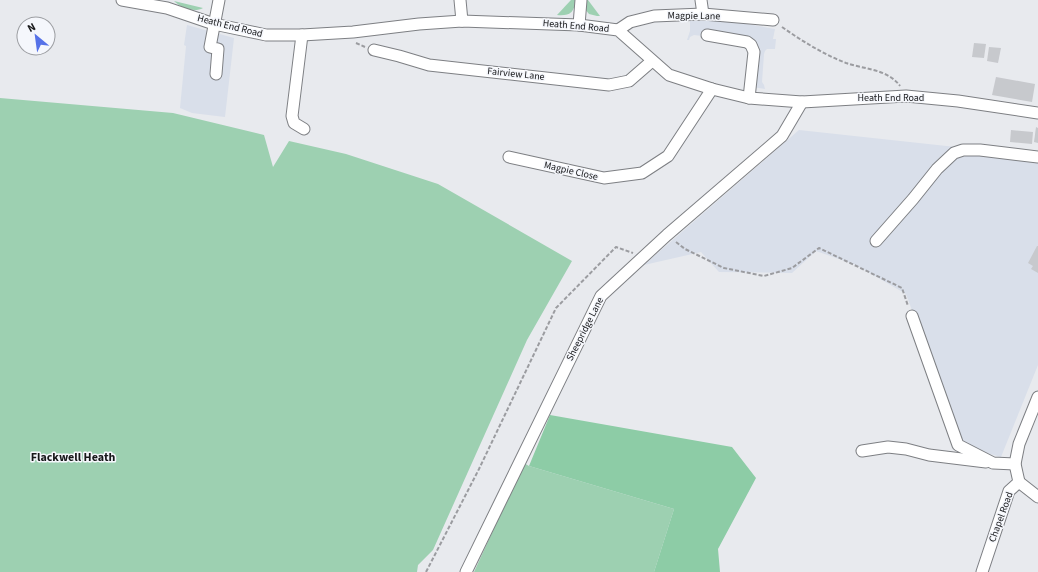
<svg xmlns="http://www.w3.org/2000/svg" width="1038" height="572" font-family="'Source Sans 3',sans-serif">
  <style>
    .built { fill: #d9dfea }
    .green { fill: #9dd0b1 }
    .forest { fill: #8dcca6 }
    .building { fill: #c7c9cd }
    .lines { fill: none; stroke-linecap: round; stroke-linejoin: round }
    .minor-casing { stroke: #7d7f83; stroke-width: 13 }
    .path { stroke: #9b9ca0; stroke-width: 2; stroke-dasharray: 4 2; stroke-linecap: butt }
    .minor { stroke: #fff; stroke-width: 11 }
    .labels { text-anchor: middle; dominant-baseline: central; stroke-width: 3; stroke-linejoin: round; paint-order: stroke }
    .street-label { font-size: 10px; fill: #17181a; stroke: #f5f7fc }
    .quarter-label { font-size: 12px; font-weight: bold; fill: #17181a; stroke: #f5f7fc }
  </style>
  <rect width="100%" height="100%" fill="#e8eaee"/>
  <g class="built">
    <path d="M690 20 731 21 775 29 773 39H776L775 49H767L765 51 764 54 762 82 764 85 765 89 745 86 754 53 747 47 702 38V36L694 35 690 37 689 40H687L690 31Z"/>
    <path d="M187 25 234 38 225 117 192 113 180 108 186 46 184 45Z"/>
    <path d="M799 130 1038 156V365L1001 457 965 447 947 407 906 294 856 265 816 251 792 273 719 272 701 252 644 265Z"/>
  </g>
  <g class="green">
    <path d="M571 0H575C575 13 569 16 557 15Z"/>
    <path d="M585 0H588L600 16H597L589 14 585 9Z"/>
    <path d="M174 1 203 8C194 13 181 8 174 1Z"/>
    <path d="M0 98 173 113 264 135 273 167 289 141 346 154 438 184 572 261 527 340 433 550 418 565 417 572H0Z"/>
    <path d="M524 463 529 466 674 509 654 572H474Z"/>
  </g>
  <path class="forest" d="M550 415 732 447 756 478 718 549 720 572H654L674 509 529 466Z"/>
  <g class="building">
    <path d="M974 43 986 44 984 58 972 57Z"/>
    <path d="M989 47 1001 48 998 63 987 61Z"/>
    <path d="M996 77 1035 84 1032 102 992 95Z"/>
    <path d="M1036 127 1038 128V143L1034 142Z"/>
    <path d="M1011 130 1033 132 1032 144 1010 142Z"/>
    <path d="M1037 246H1038V273L1031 269 1033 266 1028 263Z"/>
  </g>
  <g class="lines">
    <defs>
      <g id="minor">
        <path d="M122 0 167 8 214 24 266 35H302L353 32 419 24 462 21 579 25 618 30 669 75 712 89 749 98 802 102 906 96 958 101 1038 113"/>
        <path d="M460 0 462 21"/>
        <path d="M701 0 703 14"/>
        <path d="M579 25 581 0"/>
        <path d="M618 30 630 22 654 16 703 14 773 20"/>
        <path d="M302 35 292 116 294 123 304 129"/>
        <path d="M707 35 747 42 751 45 754 52 749 98"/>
        <path d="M374 50 399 56 429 65 609 85 629 81 652 61"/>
        <path d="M216 74 218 49 210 47 219 0"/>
        <path d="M509 157 604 178 642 173 668 156 712 89"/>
        <path d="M876 241 913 199 937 169 954 153 963 150H980L1038 157"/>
        <path d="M912 316 958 445 993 463 1015 464"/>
        <path d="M862 451 888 447 906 449 929 455 986 462"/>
        <path d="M1019 482 1038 497"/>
        <path d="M466 572 601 296 667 235 782 136 802 102"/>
        <path d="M982 572 1009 491 1019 482 1015 464 1019 444 1038 397"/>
      </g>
    </defs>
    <use href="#minor" class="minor-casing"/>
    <g class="path">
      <path d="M782 27C802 41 823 54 846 63 863 69 888 69 900 86"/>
      <path d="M356 43 365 47"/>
      <path d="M676 242 685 249 724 268 764 276 792 268 819 248 902 288 908 306"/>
      <path d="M426 572 479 469 556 308 616 247 633 253"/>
    </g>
    <use href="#minor" class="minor"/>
  </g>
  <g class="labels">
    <g class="street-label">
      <text transform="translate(694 16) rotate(1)">Magpie Lane</text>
      <text transform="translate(230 26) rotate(14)">Heath End Road</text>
      <text transform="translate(576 26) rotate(5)">Heath End Road</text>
      <text transform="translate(516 74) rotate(6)">Fairview Lane</text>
      <text x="891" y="98">Heath End Road</text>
      <text transform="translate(571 171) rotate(13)">Magpie Close</text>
      <text transform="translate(585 329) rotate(-63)">Sheepridge Lane</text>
      <text transform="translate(1001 517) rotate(-70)">Chapel Road</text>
    </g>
    <g class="quarter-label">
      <text x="73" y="457">Flackwell Heath</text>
    </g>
  </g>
  <g transform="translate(36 36) rotate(331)"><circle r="19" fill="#f5f7fc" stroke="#9c9ea2"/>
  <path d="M0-3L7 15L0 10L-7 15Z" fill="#5672e8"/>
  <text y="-6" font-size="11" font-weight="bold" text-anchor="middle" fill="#17181a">N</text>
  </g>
</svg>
